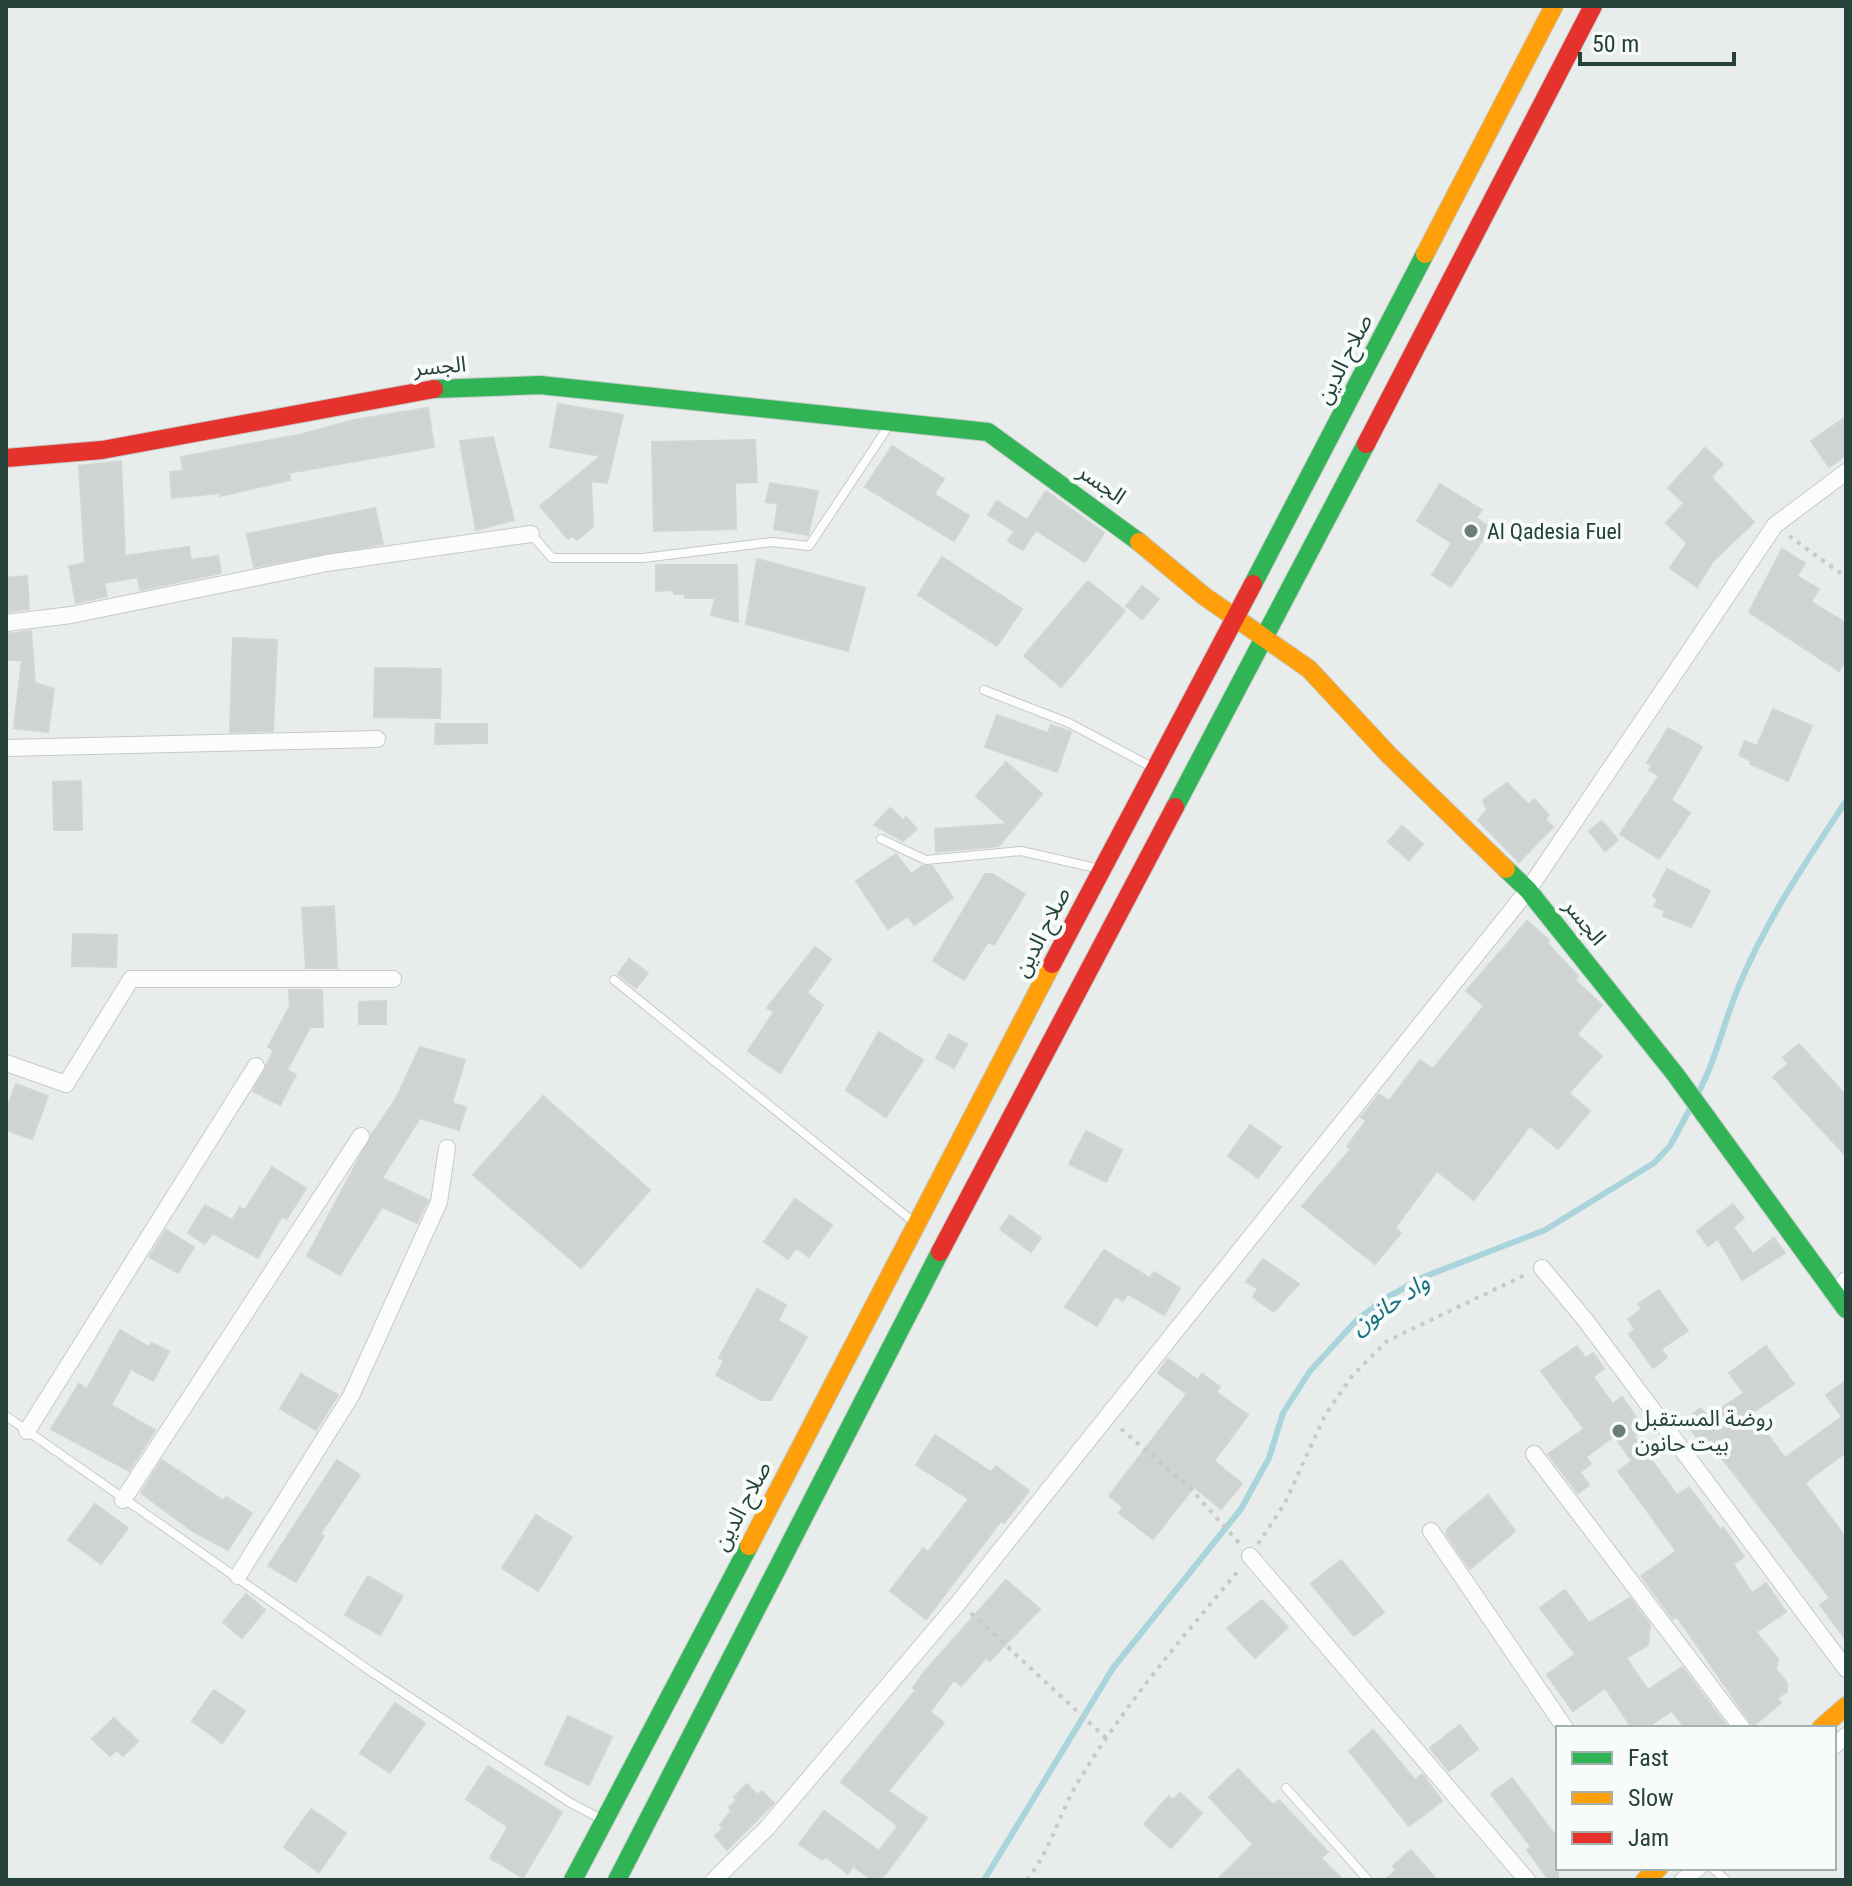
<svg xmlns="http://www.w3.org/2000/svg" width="1852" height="1886" font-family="'Roboto Condensed','Noto Sans Arabic',sans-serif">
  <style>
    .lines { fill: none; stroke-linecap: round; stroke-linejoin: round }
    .stream { stroke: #a9d4db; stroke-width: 6 }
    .building { fill: #cfd4d2; stroke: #d1d6d4; stroke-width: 2 }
    .lane-casing { stroke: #c5cac8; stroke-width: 10 }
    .street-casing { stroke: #c5cac8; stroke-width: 18 }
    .fast-casing { stroke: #c3cbc8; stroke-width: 20 }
    .slow-casing { stroke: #c3cbc8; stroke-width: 20 }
    .jam-casing { stroke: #c3cbc8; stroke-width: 20 }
    .path { stroke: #c3ccca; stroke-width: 4; stroke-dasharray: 4 6; stroke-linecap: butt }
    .lane { stroke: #fcfcfc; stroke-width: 8 }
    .street { stroke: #fcfcfc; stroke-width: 16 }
    .fast { stroke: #30b455; stroke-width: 18 }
    .slow { stroke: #ff9f0a; stroke-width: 18 }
    .jam { stroke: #e5322d; stroke-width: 18 }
    .poi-dot { fill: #697e78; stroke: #f7fbf9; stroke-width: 3 }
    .labels { text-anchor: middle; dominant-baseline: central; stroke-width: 8; stroke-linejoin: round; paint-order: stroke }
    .street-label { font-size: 22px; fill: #24423a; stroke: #f7fbf9 }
    .poi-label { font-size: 22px; fill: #24423a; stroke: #f7fbf9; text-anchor: start }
    .water-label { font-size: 24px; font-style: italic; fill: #1c6f80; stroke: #f7fbf9 }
  </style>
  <rect width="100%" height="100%" fill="#e8edeb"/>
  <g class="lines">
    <g class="stream">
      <path d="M1697 1095C1717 1059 1724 1019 1741 981 1768 917 1808 859 1846 801"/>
      <path d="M984 1880 1113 1668 1241 1509 1269 1458 1283 1413 1310 1371 1356 1321 1386 1298 1426 1276 1545 1230 1654 1163 1670 1146 1692 1105"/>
    </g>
  </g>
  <g class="building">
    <path d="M558 404 623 415 607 483 591 481 593 527 577 540 573 536 568 539 540 506 601 456 550 447Z"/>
    <path d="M428 408 434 447 289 473 290 480 220 496V493L172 498 170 472 183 471 181 457 303 434 354 420Z"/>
    <path d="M1846 417V455L1829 467 1811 441Z"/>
    <path d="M493 437 514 520 476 530 460 441Z"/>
    <path d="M755 440 757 482 735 483 736 529 654 531 652 442Z"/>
    <path d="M892 446 944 479 934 494 969 516 954 541 865 487Z"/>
    <path d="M1705 448 1723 464 1711 477 1754 522 1713 561 1697 587 1670 568 1687 543 1666 523 1684 503 1668 488Z"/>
    <path d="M121 461 125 556 189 547 191 560 218 556 221 573 140 590 138 577 104 583 107 596 76 603 69 566 85 563 79 466Z"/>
    <path d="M770 483 818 491 808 535 774 529 778 504 766 502Z"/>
    <path d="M1440 484 1482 510 1476 518 1491 528 1451 587 1432 575 1452 543 1417 521Z"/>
    <path d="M1046 491 1104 533 1085 562 1036 530 1023 550 1008 541 1014 531 988 515 997 501 1027 520Z"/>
    <path d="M375 508 383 544 254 567 247 534Z"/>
    <path d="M1782 549 1805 563 1797 576 1819 589 1811 602 1846 623V660L1839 671 1749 612Z"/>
    <path d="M942 557 1022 609 997 646 918 595Z"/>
    <path d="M757 559 865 588 848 651 746 624Z"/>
    <path d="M656 565H737L738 622 711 615 715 598H685V594H674V590L656 591Z"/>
    <path d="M27 576 29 609 6 612V578Z"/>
    <path d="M1088 581 1125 611 1061 687 1024 656Z"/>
    <path d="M1142 586 1159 599 1142 619 1126 606Z"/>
    <path d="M31 631 35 683 54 689 48 732 14 728 22 660H6V634Z"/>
    <path d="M233 638 277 640 273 731 230 732Z"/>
    <path d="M375 668 441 669 440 718 374 717Z"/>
    <path d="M1773 709 1812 726 1788 781 1750 764 1751 761 1739 755 1745 741 1757 746Z"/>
    <path d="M997 715 1048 733 1051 725 1071 732 1057 772 985 747Z"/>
    <path d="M436 724H487V743L435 744Z"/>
    <path d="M1668 728 1702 747 1671 800 1690 813 1659 859 1620 834 1659 776 1649 770 1652 765 1647 763Z"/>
    <path d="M1006 762 1042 794 999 846 936 852 935 829 1007 824 976 796Z"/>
    <path d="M81 781 82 830H54L53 782Z"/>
    <path d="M1507 783 1529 805 1534 799 1549 815 1545 819 1553 827 1519 862 1478 820 1487 810 1483 800Z"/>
    <path d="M890 808 903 820 906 817 917 829 903 841 874 825Z"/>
    <path d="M1602 821 1618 840 1605 851 1589 831Z"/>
    <path d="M1402 826 1423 844 1409 860 1388 842Z"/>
    <path d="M896 854 911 874 922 866H932L953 898 914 925 908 916 888 929 856 881Z"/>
    <path d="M1667 869 1710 891 1691 927 1663 916 1665 911 1654 906 1658 899 1653 896Z"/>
    <path d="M985 874H992L1025 894 994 945 988 942 964 980 933 961Z"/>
    <path d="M334 906 337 968H306L302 908Z"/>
    <path d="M1527 921 1549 940 1547 943 1578 976 1575 980 1602 1005 1577 1034 1602 1056 1569 1093 1590 1111 1558 1149 1530 1126 1474 1200 1437 1171 1395 1228 1401 1233 1375 1264 1302 1206 1351 1149 1347 1146 1366 1121 1361 1117 1379 1094 1389 1101 1420 1060 1433 1069 1484 1006 1466 991Z"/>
    <path d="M73 934 117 935 116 967 72 966Z"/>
    <path d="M815 947 831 959 807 993 823 1005 780 1073 748 1051 774 1012 767 1008Z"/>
    <path d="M629 959 648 973 636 988 618 974Z"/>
    <path d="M289 990H322L323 1027H310L287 1070 296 1075 280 1105 253 1091 274 1050 268 1047 290 1006Z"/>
    <path d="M386 1001V1024H359V1002Z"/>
    <path d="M879 1032 923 1060 886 1117 846 1090Z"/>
    <path d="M949 1034 967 1044 954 1068 936 1058Z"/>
    <path d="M1799 1044 1846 1096V1156L1773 1077 1788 1064 1783 1057Z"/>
    <path d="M420 1047 465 1060 452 1103 466 1107 459 1130 420 1118 382 1178 428 1200 417 1223 382 1207 340 1275 307 1256 372 1134 397 1097Z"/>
    <path d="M16 1084 48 1096 32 1139 6 1130V1111Z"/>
    <path d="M543 1096 650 1190 581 1268 473 1175Z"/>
    <path d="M1250 1125 1281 1147 1258 1178 1228 1156Z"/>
    <path d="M1086 1131 1122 1150 1106 1182 1069 1164Z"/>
    <path d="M272 1167 306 1188 287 1219 282 1216 258 1258 212 1233 205 1244 188 1233 205 1205 232 1220 240 1207 245 1210Z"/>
    <path d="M795 1199 832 1225 809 1257 796 1248 788 1259 764 1242Z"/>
    <path d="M1733 1204 1744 1218 1733 1227 1753 1254 1774 1238 1785 1253 1742 1280 1718 1239 1708 1246 1697 1231Z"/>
    <path d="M1010 1215 1041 1238 1031 1252 1000 1229Z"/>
    <path d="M166 1230 194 1247 178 1273 149 1257Z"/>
    <path d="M1104 1250 1150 1278 1154 1272 1180 1288 1164 1315 1128 1294 1123 1301 1115 1296 1097 1326 1065 1307Z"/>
    <path d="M1263 1259 1299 1284 1274 1312 1253 1297 1258 1289 1246 1282Z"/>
    <path d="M757 1289 786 1305 778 1320 807 1337 771 1400H761L716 1375 724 1361 719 1358Z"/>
    <path d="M1659 1290 1688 1331 1661 1349 1667 1357 1653 1368 1629 1334 1635 1329 1628 1319 1642 1309 1638 1304Z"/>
    <path d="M120 1330 149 1347 152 1343 169 1352 153 1381 131 1369 111 1405 155 1430 129 1471 51 1429 79 1384 87 1389Z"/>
    <path d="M1577 1346 1586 1358 1593 1353 1604 1369 1593 1377 1613 1404 1622 1397 1640 1423 1633 1428 1637 1434 1634 1436 1677 1495 1689 1487 1720 1529 1723 1527 1744 1557 1733 1564 1752 1593 1766 1583 1786 1612 1756 1632 1778 1659 1776 1669 1787 1683V1691L1778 1698 1781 1703 1753 1726 1677 1617 1673 1619 1641 1576 1676 1551 1618 1471 1632 1461 1614 1436 1586 1457 1591 1464 1580 1472 1589 1485 1578 1493 1548 1454 1584 1429 1541 1371Z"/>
    <path d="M1766 1346 1794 1384 1752 1413 1785 1458 1842 1417 1826 1395 1846 1381V1452L1805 1483 1846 1538V1640L1820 1605 1830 1598 1714 1448 1708 1453 1684 1420 1701 1408 1708 1417 1744 1393 1729 1373Z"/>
    <path d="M1168 1359 1198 1380 1202 1374 1220 1387 1216 1392 1248 1415 1214 1461 1242 1484 1221 1509 1194 1487 1153 1539 1119 1513 1123 1507 1109 1496 1187 1394 1158 1373Z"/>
    <path d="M301 1374 338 1395 316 1430 280 1409Z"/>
    <path d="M935 1435 991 1472 996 1466 1029 1491 1004 1523 1001 1521 926 1619 890 1591 923 1548 928 1552 969 1499 916 1465Z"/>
    <path d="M162 1460 224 1501 226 1497 252 1513 228 1550 194 1532 141 1493Z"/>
    <path d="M337 1460 360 1475 320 1534 324 1536 296 1582 268 1566Z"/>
    <path d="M1488 1495 1515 1531 1470 1569 1446 1534 1447 1529Z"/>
    <path d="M95 1504 128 1528 101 1564 68 1540Z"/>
    <path d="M536 1515 572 1537 538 1591 502 1568Z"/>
    <path d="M1341 1560 1384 1612 1354 1636 1311 1584Z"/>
    <path d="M368 1576 403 1596 380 1635 345 1615Z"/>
    <path d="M1006 1580 1040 1609 990 1661 986 1658 961 1686 954 1680 930 1712 944 1723 888 1791 927 1818 881 1880H872L853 1866 848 1874 826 1857 822 1860 799 1844 824 1811 879 1851 898 1826 841 1782 916 1690 913 1688 924 1672Z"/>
    <path d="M1565 1590 1589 1623 1630 1598 1650 1625 1648 1645 1626 1658 1648 1690 1682 1667 1728 1728H1685L1672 1711 1646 1728H1632L1605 1688 1573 1711 1547 1675 1575 1654 1540 1608Z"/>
    <path d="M246 1594 265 1610 242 1638 223 1622Z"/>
    <path d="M1262 1600 1288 1627 1255 1658 1227 1628Z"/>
    <path d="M214 1690 245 1711 222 1743 192 1721Z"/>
    <path d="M395 1703 425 1723 390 1773 360 1753Z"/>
    <path d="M568 1716 612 1737 589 1785 545 1764Z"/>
    <path d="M114 1718 138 1741 123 1756 117 1750 110 1756 92 1739Z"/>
    <path d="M1460 1725 1478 1749 1449 1771 1430 1748Z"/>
    <path d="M1373 1730 1415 1780 1422 1774 1442 1801 1409 1826 1349 1751Z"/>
    <path d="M488 1766 562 1812 523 1878 490 1858 508 1827 466 1799Z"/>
    <path d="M1238 1769 1273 1805 1279 1800 1328 1852 1321 1858 1343 1880H1217L1253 1844 1209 1797Z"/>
    <path d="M1512 1778 1558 1839V1880H1549L1527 1850 1531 1847 1491 1794Z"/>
    <path d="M747 1784 757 1795 762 1791 774 1803 727 1850 715 1836 723 1828 720 1825 731 1811 729 1808 737 1800 734 1797Z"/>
    <path d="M1180 1793 1202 1813 1171 1848 1144 1824 1169 1796 1173 1800Z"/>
    <path d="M311 1809 346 1833 319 1872 284 1847Z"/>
    <path d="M1411 1850 1437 1880H1385L1396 1870 1393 1866Z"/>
  </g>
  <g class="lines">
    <defs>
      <g id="lane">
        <path d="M531 534 552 558H643L772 542 809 546 890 424"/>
        <path d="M984 690 1069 723 1150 766"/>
        <path d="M881 839 926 860 1021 851 1096 868"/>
        <path d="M614 980 915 1223"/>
        <path d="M6 1416 373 1673 569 1802 601 1819"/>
        <path d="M1286 1788 1368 1880"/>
        <path d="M1712 1868 1726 1880"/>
      </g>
      <g id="street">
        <path d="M6 623 71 615 327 563 531 534"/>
        <path d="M6 748 377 739"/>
        <path d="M6 1063 66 1084 131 979H393"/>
        <path d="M1542 1268 1586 1321 1846 1669"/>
        <path d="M1835 1294 1846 1280"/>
        <path d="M27 1431 256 1066"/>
        <path d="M1534 1454 1742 1728"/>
        <path d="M123 1500 361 1136"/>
        <path d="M1431 1531 1565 1728"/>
        <path d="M1250 1556 1527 1880"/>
        <path d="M238 1576 351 1396 439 1202 447 1148"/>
        <path d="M1834 1746 1846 1736"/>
        <path d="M714 1880 767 1828 959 1602 1528 890 1775 525 1846 472"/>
        <path d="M1683 1880 1698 1868"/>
      </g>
      <g id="fast">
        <path d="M434 389 540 385 988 432 1139 542"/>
        <path d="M1253 584 1425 254"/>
        <path d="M1175 807 1366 444"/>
        <path d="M1506 869 1528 890 1675 1074 1846 1309"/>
        <path d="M573 1880 749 1546"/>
        <path d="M617 1880 940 1252"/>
      </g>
      <g id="slow">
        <path d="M1425 254 1554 6"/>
        <path d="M1139 542 1204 596 1309 669 1389 755 1506 869"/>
        <path d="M749 1546 1052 964"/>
        <path d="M1821 1728 1846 1706"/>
        <path d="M1645 1880 1659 1868"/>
      </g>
      <g id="jam">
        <path d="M1366 444 1593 6"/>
        <path d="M6 458 102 450 434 389"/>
        <path d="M1052 964 1253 584"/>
        <path d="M940 1252 1175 807"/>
      </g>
    </defs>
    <use href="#lane" class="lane-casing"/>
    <use href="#street" class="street-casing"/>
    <use href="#fast" class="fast-casing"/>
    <use href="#slow" class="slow-casing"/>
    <use href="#jam" class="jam-casing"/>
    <g class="path">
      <path d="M1789 536 1846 577"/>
      <path d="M1121 1429 1189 1487 1241 1545"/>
      <path d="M1258 1544 1285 1503 1325 1415 1352 1376 1387 1341 1525 1275"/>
      <path d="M971 1613 1107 1739"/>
      <path d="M1027 1880C1050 1851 1058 1818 1075 1787 1121 1709 1181 1639 1239 1570"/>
    </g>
    <use href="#lane" class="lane"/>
    <use href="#street" class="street"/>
    <use href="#fast" class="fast"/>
    <use href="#slow" class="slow"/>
    <use href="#jam" class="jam"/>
  </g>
  <g class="poi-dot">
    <circle cx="1471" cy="531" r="8"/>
    <circle cx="1619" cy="1431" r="8"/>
  </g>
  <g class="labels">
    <g class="street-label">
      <text transform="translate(1344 359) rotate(-63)">صلاح الدين</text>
      <text transform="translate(440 366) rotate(-5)">الجسر</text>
      <text transform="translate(1102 484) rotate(35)">الجسر</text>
      <text transform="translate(1585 922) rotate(51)">الجسر</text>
      <text transform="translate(1042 932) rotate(-63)">صلاح الدين</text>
      <text transform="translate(742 1506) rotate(-62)">صلاح الدين</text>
    </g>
    <g class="poi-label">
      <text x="1487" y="531">Al Qadesia Fuel</text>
      <text x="1635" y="1418">روضة المستقبل<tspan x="1635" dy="25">بيت حانون</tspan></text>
    </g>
    <g class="water-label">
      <text transform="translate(1390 1304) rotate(-34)">واد حانون</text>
    </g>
  </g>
  <rect width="1852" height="1886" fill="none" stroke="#24423a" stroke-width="16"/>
  <rect x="1556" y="1726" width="280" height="144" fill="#f7fbf9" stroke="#a3b1ad" stroke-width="2"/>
  <rect x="1572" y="1752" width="40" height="12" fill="#30b455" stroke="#a3b1ad" stroke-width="2"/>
  <text x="1628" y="1766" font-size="24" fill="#24423a">Fast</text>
  <rect x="1572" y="1792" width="40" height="12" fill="#ff9f0a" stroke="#a3b1ad" stroke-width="2"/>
  <text x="1628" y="1806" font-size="24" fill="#24423a">Slow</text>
  <rect x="1572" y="1832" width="40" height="12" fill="#e5322d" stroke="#a3b1ad" stroke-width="2"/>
  <text x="1628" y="1846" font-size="24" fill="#24423a">Jam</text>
  <path d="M1580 52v12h154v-12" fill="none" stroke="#24423a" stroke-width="4"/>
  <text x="1592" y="52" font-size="24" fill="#24423a" stroke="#f7fbf9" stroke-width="6" paint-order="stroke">50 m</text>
</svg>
